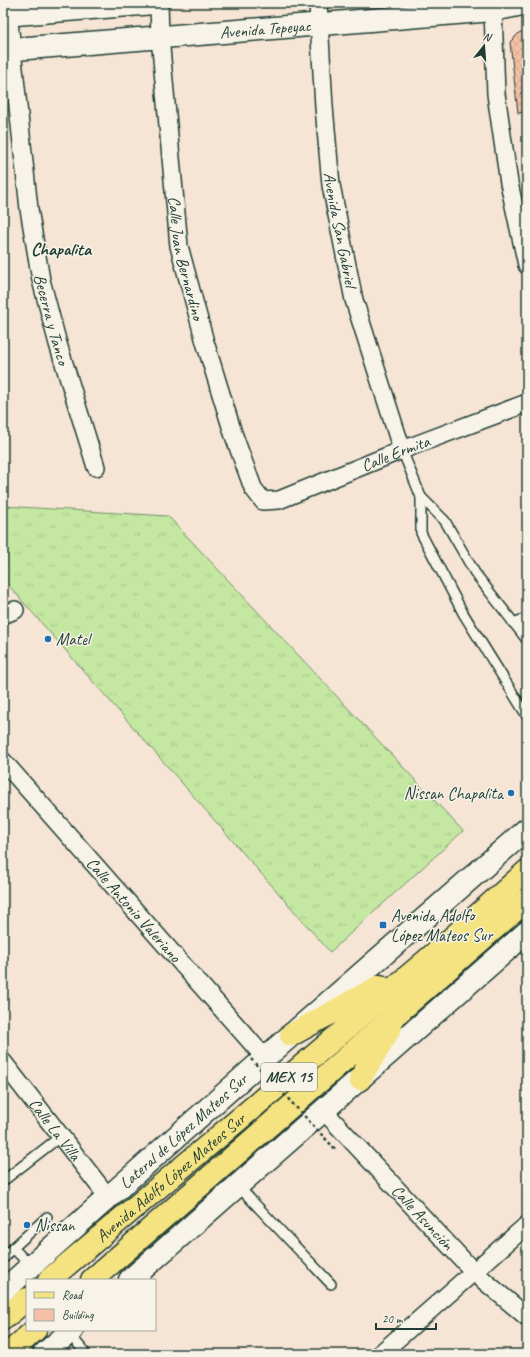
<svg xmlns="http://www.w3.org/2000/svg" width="530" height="1357" font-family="Caveat,sans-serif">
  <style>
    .grass { fill: url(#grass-tufts); stroke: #72926b }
    .building { fill: url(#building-cross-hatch); stroke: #1f3d34 }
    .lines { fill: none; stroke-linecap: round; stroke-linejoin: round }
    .lane-casing { stroke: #1f3d34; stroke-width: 12 }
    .street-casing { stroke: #1f3d34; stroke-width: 20 }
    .secondary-casing { stroke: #1f3d34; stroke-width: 25 }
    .primary-casing { stroke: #1f3d34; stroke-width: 25 }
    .lane { stroke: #f7f3e8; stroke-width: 9 }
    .street { stroke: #f7f3e8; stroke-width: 17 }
    .secondary { stroke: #f7f3e8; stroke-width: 22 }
    .primary { stroke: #f5e382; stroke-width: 22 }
    .path-bridge { stroke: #1f3d34; stroke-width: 2.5; stroke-dasharray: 3 3; stroke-linecap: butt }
    .poi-dot { fill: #1f6fb2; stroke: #f7f3e8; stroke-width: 1.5 }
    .labels { text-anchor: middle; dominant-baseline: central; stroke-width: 3; stroke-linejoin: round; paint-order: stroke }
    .shield { fill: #f7f3e8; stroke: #60746a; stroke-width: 1 }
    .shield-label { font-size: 16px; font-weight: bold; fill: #1f3d34 }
    .street-label { font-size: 17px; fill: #1f3d34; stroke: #f7f3e8 }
    .poi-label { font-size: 17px; fill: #1f3d34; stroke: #f7f3e8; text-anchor: start }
    .neighbourhood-label { font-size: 18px; font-weight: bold; fill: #1f3d34; stroke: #f7f3e8 }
  </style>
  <defs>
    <pattern id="grass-tufts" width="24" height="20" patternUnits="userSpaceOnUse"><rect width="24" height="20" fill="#c4e8a2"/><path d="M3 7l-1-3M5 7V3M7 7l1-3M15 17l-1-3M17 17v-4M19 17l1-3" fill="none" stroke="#a8c88c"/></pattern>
    <pattern id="building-cross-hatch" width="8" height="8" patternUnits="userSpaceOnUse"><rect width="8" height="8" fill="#f5c1a6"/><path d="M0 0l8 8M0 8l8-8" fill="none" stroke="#d2a790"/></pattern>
  </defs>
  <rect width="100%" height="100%" fill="#f6e4d4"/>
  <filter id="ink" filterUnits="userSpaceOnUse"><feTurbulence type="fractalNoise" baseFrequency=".025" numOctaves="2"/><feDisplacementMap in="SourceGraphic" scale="8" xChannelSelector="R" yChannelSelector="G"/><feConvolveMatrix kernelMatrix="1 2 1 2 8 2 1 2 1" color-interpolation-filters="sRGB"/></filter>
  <g filter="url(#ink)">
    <path class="grass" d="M3 506 168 516 463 831 330 952 3 579Z"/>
    <path class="building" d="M520 32H527V120L526 112 518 113 510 42Z"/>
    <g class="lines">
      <defs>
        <g id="lane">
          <path d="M402 450 421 497 445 521 475 573 527 640"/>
          <path d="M421 497V533L463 613 527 716"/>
          <path d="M513 623 527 618"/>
          <path d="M3 1181 61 1136"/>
          <path d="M238 1186 331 1284"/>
          <path d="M5 1257 13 1248"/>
          <path d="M31 1266 13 1248 47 1217"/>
          <path d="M69 1333 86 1354"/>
        </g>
        <g id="street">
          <path id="s1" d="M7 3 29 209 41 280 58 344 96 467"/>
          <path id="s2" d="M159 3 160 37 179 246 205 342 233 433 253 488 263 501 279 500 402 450 527 403"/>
          <path id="s3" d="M318 3 324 107 331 185 354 300 402 450"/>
          <path d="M493 10 496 94 509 183 527 265"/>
          <path d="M3 615 15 610"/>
          <path id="s4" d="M3 761 265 1058"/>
          <path id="s5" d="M3 1062 108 1197"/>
          <path id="s6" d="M324 1111 475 1273 527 1317"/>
          <path d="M380 1354 527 1225"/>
        </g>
        <g id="secondary">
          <path d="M3 15 154 3"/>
          <path id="s7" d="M3 50 493 10 527 3"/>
          <path d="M130 1280 527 932"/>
          <path id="s8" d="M3 1291 265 1058 527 829"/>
          <path d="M44 1354 72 1330"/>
        </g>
        <g id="primary">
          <path d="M291 1035 380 986"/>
          <path d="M360 1079 391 1027"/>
          <path id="s9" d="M49 1280 433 955 527 871"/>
          <path d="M92 1280 527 900"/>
          <path d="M3 1319 27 1299"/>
          <path d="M8 1354 35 1330"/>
        </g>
      </defs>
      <use href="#lane" class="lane-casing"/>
      <use href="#street" class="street-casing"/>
      <use href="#secondary" class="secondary-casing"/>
      <use href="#primary" class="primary-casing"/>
      <use href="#lane" class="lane"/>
      <use href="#street" class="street"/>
      <use href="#secondary" class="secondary"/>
      <use href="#primary" class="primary"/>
      <path class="path-bridge" d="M251 1059 336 1150"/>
    </g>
  </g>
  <g class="poi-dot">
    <circle cx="48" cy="639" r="4"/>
    <circle cx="511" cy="793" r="4"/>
    <rect x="379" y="921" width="8" height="8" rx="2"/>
    <circle cx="27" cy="1225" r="4"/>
  </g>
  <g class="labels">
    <rect class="shield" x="261" y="1063" width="56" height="28" rx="3"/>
    <g class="shield-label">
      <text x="289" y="1077">MEX 15</text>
    </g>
    <g class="street-label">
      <text stroke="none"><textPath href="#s7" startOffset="263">Avenida Tepeyac</textPath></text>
      <text stroke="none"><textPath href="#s3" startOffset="228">Avenida San Gabriel</textPath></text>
      <text stroke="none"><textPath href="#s2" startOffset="257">Calle Juan Bernardino</textPath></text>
      <text stroke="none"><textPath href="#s1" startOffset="320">Becerra y Tanco</textPath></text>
      <text stroke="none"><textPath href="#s2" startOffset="655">Calle Ermita</textPath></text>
      <text stroke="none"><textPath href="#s4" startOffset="198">Calle Antonio Valeriano</textPath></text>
      <text stroke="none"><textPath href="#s5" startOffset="85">Calle La Villa</textPath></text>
      <text stroke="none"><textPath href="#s8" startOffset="241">Lateral de López Mateos Sur</textPath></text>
      <text stroke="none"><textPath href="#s9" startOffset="159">Avenida Adolfo López Mateos Sur</textPath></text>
      <text stroke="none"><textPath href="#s6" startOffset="145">Calle Asunción</textPath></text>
    </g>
    <g class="poi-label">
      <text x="56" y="639">Matel</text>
      <text x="503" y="793" text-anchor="end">Nissan Chapalita</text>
      <text x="391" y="915">Avenida Adolfo<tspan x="391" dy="20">López Mateos Sur</tspan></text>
      <text x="35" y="1225">Nissan</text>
    </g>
    <g class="neighbourhood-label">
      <text x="61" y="249">Chapalita</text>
    </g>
  </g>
  <rect width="530" height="1357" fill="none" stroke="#f7f3e8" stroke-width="16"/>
  <rect x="8" y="8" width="514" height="1341" fill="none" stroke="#1f3d34" stroke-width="1.5" filter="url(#ink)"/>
  <rect x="26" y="1279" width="130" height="52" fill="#f7f3e8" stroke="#a1aaa0"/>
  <rect x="34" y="1292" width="20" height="6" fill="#f5e382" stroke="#a1aaa0"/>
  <text x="62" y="1299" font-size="12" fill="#1f3d34">Road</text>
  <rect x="34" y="1309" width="20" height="12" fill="#f5c1a6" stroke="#a1aaa0"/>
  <text x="62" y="1319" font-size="12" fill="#1f3d34">Building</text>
  <g transform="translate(484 46) rotate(17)" stroke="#f7f3e8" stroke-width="3" paint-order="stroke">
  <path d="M0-3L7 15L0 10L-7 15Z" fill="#1f3d34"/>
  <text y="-6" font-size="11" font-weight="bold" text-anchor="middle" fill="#1f3d34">N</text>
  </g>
  <path d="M376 1323v6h60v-6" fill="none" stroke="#1f3d34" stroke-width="2"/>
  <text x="382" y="1323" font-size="12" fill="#1f3d34" stroke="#f7f3e8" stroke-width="3" paint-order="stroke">20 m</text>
</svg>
